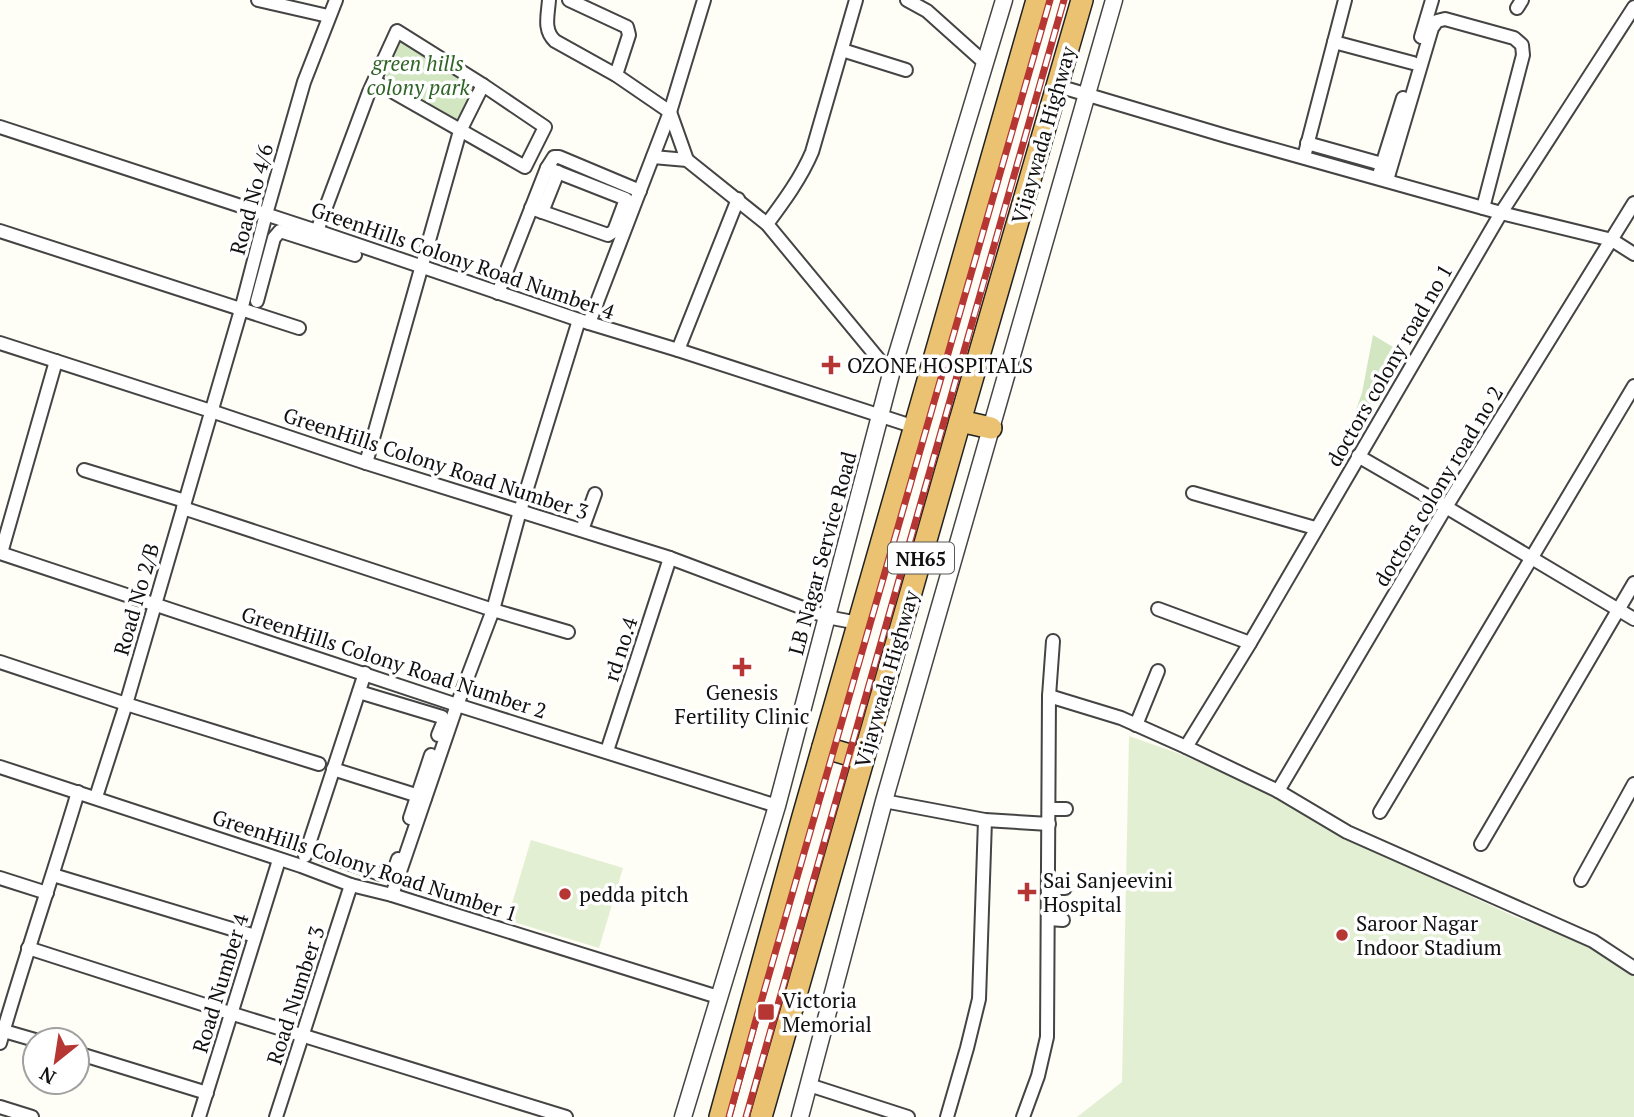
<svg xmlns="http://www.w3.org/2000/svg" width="1634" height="1117" font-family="'PT Serif',serif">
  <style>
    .green { fill: #d2e7c1 }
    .pitch { fill: #e3efd2 }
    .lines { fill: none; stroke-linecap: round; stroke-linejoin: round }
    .minor-casing { stroke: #444; stroke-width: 16 }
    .tertiary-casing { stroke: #444; stroke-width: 19 }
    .trunk-casing { stroke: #222; stroke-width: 24 }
    .minor { stroke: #fff; stroke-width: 12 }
    .tertiary { stroke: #fff; stroke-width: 16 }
    .trunk { stroke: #eac272; stroke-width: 21 }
    .rail-casing { stroke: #b63634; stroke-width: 7 }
    .rail { stroke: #fff; stroke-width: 4.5; stroke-dasharray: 13; stroke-linecap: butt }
    .poi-dot { fill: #b63634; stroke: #fff; stroke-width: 2.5 }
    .labels { text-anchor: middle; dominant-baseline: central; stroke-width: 7; stroke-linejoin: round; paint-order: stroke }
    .shield { fill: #fff; stroke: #585858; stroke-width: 2 }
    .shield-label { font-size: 19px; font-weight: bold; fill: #111 }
    .park-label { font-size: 21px; font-style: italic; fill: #2f6426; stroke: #fff }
    .street-label { font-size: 21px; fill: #111; stroke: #fff }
    .poi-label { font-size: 21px; fill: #111; stroke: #fff; text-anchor: start }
  </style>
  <rect width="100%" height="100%" fill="#fefdf6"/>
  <g class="green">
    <path d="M404 40 477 85 458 123 384 82 398 43Z"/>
    <path d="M1373 335 1403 353 1354 439 1353 418 1362 393Z"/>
  </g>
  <g class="pitch">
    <path d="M1129 736 1180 754 1315 814 1340 835 1511 915 1608 955 1634 975V1117H1077L1122 1082Z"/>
    <path d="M531 840 623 868 599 948 507 920Z"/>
  </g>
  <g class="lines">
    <defs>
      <g id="minor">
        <path d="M258 0 328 16"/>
        <path d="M549 0C548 15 543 30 555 41L616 75 670 112 687 160"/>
        <path d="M569 0 627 27 629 35 616 75"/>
        <path d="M907 0 927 11 985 63"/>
        <path d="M1517 8 1522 0"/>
        <path d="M1421 37 1432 0"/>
        <path d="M1334 42 1413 63"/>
        <path d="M842 50 906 70"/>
        <path d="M1058 86 1226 136 1501 213 1612 240 1634 254"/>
        <path d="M0 127 317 231 579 320 678 350 915 427"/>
        <path d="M1307 143 1382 164"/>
        <path d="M653 157 687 160 767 224 891 374"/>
        <path d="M1304 157 1345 0"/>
        <path d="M1378 178 1403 98"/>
        <path d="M1387 180 1432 28 1437 21 1445 19 1514 38 1522 45 1523 55 1483 208"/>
        <path d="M531 208 608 235 614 231 626 199 547 168"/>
        <path d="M542 212 558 172"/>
        <path d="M767 224C784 201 801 178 812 152L856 0"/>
        <path d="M0 231 299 328"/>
        <path d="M317 231 369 92 374 81 525 167 545 127 483 85 397 31 374 81"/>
        <path d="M498 293 547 168 554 157H559L640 191"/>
        <path d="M257 301 274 238 280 231 355 255"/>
        <path d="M589 323 670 112 704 0"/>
        <path d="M0 343 211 411 366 463 670 558 827 617 858 623"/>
        <path d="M678 350 738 199"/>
        <path d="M1358 456 1446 507 1634 619"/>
        <path d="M366 463 460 131 483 85"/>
        <path d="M84 470 185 501"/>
        <path d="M1193 493 1315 528"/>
        <path d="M183 508 493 610 568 632"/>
        <path d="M582 530 595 494"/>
        <path d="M0 553 457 705 777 806"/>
        <path d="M1 553 56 361"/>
        <path d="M1158 609 1250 643"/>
        <path d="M0 662 126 704 319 764"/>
        <path d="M359 692 442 717 443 723 438 735"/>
        <path d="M1049 696 1121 718 1186 747 1278 791 1347 832 1593 941 1634 968"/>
        <path d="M1136 725 1158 671"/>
        <path d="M1186 747 1250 643 1501 213 1634 7"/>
        <path d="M607 751 670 558"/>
        <path d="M0 767 301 866 351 885 392 895 718 997"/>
        <path d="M333 769 425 798"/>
        <path d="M1278 791 1446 507 1634 203"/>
        <path d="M96 797 126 704 241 310 266 214 304 82 336 0"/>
        <path d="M884 801 985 820 1049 824"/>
        <path d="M1049 809H1066"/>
        <path d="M1380 812 1634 386"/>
        <path d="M410 818 431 755"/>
        <path d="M1481 844 1634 583"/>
        <path d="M307 849 380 874 394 871 398 859"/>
        <path d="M305 856 365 673"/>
        <path d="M53 875 255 936"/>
        <path d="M0 878 47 893"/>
        <path d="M1581 880 1634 784"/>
        <path d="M1048 888H1065"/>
        <path d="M392 895 457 705 493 610 520 511 579 320"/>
        <path d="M1048 919 1063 920"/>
        <path d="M28 948 230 1013 566 1117"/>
        <path d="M4 1031 35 1040"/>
        <path d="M0 1043C24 959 53 876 78 792"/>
        <path d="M77 1053 207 1093"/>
        <path d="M809 1085 908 1117"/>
        <path d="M0 1107 32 1117"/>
        <path d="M199 1117 279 860"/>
        <path d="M276 1117 351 885"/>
        <path d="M947 1117 967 1048 979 999 985 820"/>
        <path d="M1023 1117 1038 1076 1047 1037 1049 696 1053 641"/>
      </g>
      <g id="tertiary">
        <path d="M683 1117 777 806 891 374 1004 0"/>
        <path d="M800 1117 884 801 1114 0"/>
      </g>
      <g id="trunk">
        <path d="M960 421 991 428"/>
        <path d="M823 747 863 759"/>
        <path d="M720 1117 802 820 1037 0"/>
        <path d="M761 1117 960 421 1082 0"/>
      </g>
    </defs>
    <use href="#minor" class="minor-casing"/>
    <use href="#tertiary" class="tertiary-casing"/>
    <use href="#trunk" class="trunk-casing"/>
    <use href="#minor" class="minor"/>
    <use href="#tertiary" class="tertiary"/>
    <use href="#trunk" class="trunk"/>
    <defs>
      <g id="rail">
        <path d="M729 1117 759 1009 1050 0"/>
        <path d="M746 1117 1064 0"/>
      </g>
    </defs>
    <use href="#rail" class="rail-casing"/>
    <use href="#rail" class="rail"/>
  </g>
  <g class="poi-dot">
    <path d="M827.5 354.5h7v7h7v7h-7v7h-7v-7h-7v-7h7z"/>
    <path d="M738.5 656.5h7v7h7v7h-7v7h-7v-7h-7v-7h7z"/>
    <path d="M1023.5 881.5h7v7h7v7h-7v7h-7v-7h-7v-7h7z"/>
    <circle cx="565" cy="894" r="7"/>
    <circle cx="1342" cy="935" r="7"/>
    <rect x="757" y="1003" width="18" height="18" rx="3.5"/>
  </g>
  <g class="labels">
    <rect class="shield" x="888" y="542.5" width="66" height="31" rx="5"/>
    <g class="shield-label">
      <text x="921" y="558">NH65</text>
    </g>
    <g class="park-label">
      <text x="418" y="63">green hills<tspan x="418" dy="24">colony park</tspan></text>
    </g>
    <g class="street-label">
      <text transform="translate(1043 135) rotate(-74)">Vijaywada Highway</text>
      <text transform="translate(251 199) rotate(-75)">Road No 4/6</text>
      <text transform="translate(463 260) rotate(19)">GreenHills Colony Road Number 4</text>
      <text transform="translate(1389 365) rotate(-60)">doctors colony road no 1</text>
      <text transform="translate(436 463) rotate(18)">GreenHills Colony Road Number 3</text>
      <text transform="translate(1438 486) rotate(-59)">doctors colony road no 2</text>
      <text transform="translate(822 553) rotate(-75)">LB Nagar Service Road</text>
      <text transform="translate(136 599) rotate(-74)">Road No 2/B</text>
      <text transform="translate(620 649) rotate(-72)">rd no.4</text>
      <text transform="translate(394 662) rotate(18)">GreenHills Colony Road Number 2</text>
      <text transform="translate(886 679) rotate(-74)">Vijaywada Highway</text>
      <text transform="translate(365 865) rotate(18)">GreenHills Colony Road Number 1</text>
      <text transform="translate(220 983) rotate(-73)">Road Number 4</text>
      <text transform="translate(295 995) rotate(-72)">Road Number 3</text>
    </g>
    <g class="poi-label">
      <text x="847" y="365">OZONE HOSPITALS</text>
      <text x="742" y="692" text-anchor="middle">Genesis<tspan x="742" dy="24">Fertility Clinic</tspan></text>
      <text x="1043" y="880">Sai Sanjeevini<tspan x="1043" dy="24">Hospital</tspan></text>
      <text x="579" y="894">pedda pitch</text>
      <text x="1356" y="923">Saroor Nagar<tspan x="1356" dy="24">Indoor Stadium</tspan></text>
      <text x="782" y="1000">Victoria<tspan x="782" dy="24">Memorial</tspan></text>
    </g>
  </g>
  <g transform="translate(56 1061) rotate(210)"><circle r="33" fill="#ffffff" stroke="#a0a0a0" stroke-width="2"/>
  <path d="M0-5L12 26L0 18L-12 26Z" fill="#b63634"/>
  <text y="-10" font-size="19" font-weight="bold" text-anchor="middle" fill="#111111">N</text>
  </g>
</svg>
